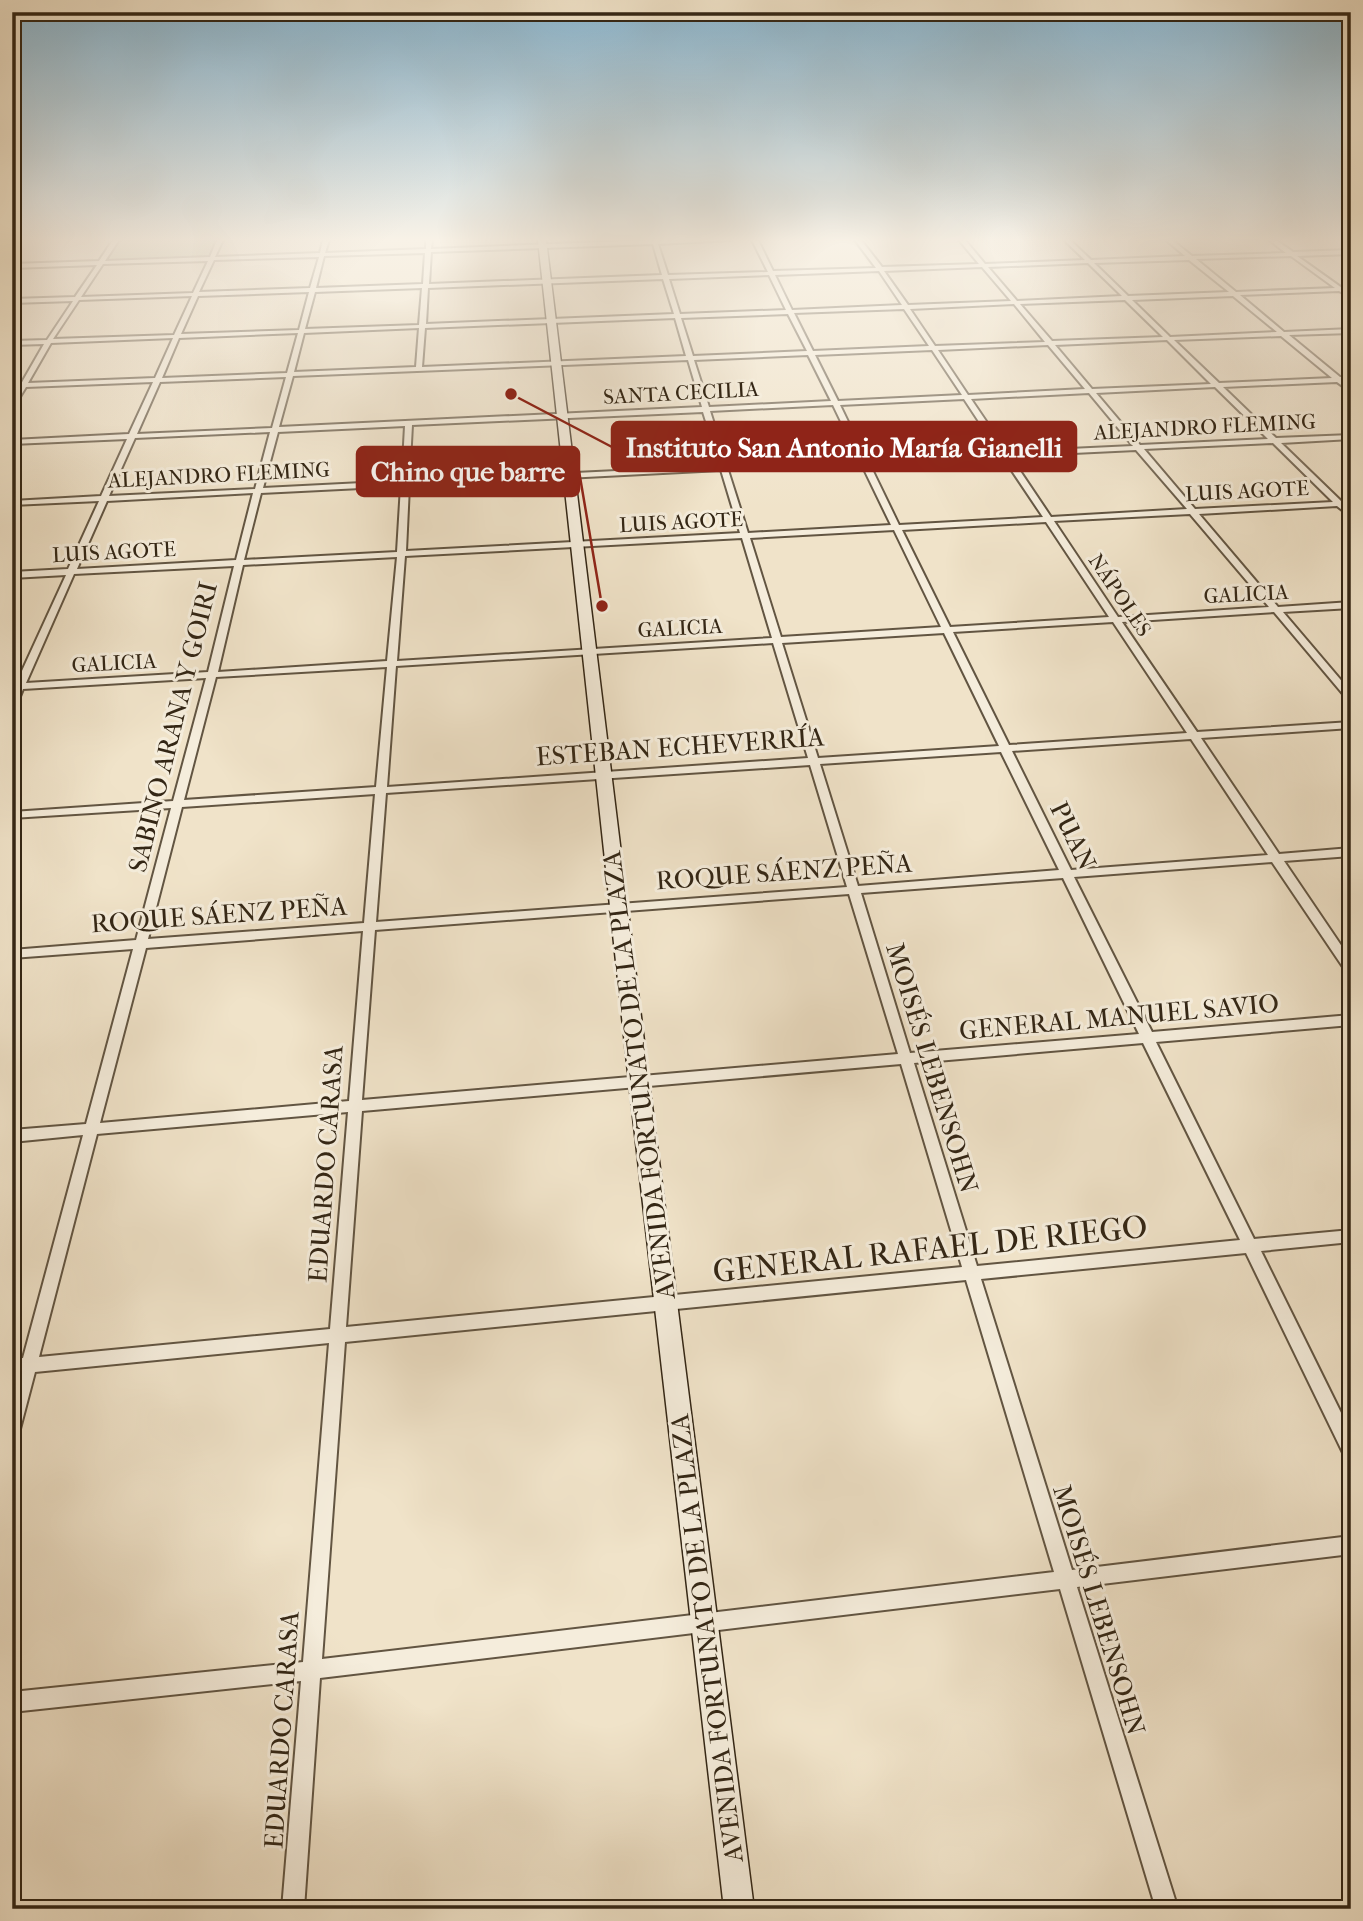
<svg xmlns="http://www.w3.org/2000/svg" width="1363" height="1921" font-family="'IM FELL French Canon',serif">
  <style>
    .green { fill: #b6c499; stroke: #747557; stroke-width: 2 }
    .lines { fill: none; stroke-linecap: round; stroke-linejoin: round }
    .street-casing { stroke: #625542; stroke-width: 4 }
    .secondary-casing { stroke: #332615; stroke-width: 3 }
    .street { fill: #f5eddc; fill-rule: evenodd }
    .secondary { fill: #f5eddc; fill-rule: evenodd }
    .labels { text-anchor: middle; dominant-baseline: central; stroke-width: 6; stroke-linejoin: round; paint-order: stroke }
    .far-street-label { font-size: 21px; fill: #332615; stroke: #f5eddc }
    .street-label { font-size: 26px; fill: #332615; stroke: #f5eddc }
    .near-street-label { font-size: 32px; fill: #332615; stroke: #f5eddc }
    .leader { fill: none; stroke: #8f2418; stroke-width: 2.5 }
    .callout-dot { fill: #8f2418; stroke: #f5eddc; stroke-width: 2.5 }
    .callout { fill: #8f2418; stroke: #8f2418; stroke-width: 2.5 }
    .callout-label { font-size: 28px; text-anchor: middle; font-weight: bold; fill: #fff }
  </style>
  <rect width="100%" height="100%" fill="#f0e3c9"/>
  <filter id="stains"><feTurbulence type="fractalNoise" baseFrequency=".00286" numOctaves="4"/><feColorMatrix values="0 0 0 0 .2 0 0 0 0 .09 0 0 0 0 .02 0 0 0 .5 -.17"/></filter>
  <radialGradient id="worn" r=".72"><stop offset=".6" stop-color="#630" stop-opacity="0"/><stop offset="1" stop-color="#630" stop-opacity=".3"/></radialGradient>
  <path class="green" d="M116 240H220L211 260 101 263Z"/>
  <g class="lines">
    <defs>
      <g id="street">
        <path d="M12 240H16L14 243 12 244Z"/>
        <path d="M113 240H119L105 261 210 257 217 240H223L215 257 320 253 323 240H329L325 253 426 249V240H432L431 249 651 240H732L658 244 668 275 768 272 752 240H758L773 271 876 268 855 240H861L882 267 979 264 959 240H965L985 264 1085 260 1064 240H1070L1091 260 1185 256 1166 240H1172L1192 256 1286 253 1269 240H1276L1293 252 1351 250V254L1297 256 1342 288 1351 287V291L1343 293 1339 291 1240 295 1284 332 1351 329V333L1289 335 1340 377H1351V381H1345L1351 386V392L1337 382 1223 387 1276 438 1351 435V439L1281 443 1341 501H1351V505L1346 506 1351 510V517L1337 506 1199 514 1278 607 1351 602V608L1283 612 1351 692V701L1348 700 1274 612 1122 622 1197 732 1351 722V728L1201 738 1279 854 1351 848V856L1284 861 1351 960V974L1347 973 1272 862 1074 877 1152 1032 1351 1015V1025L1156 1042 1254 1239 1351 1230V1242L1261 1251 1351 1433V1459L1345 1457 1246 1253 981 1279 1072 1570 1351 1536V1554L1077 1587 1178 1909H1156L1060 1589 320 1678 304 1909H282L301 1681 12 1712V1692L303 1662 329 1343 35 1372 20 1429 18 1435 12 1437V1397L19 1374H12V1359L23 1358 83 1135 12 1142V1130L86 1124 133 949 12 958V950L136 940 171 808 12 818V812L173 801 206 678 23 689 17 704 12 707V684H16L66 575 12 578V572L68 569 99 501 12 505V501L101 496 127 439 12 444V440L129 434 153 382 26 387 15 405 12 407V399L19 388H12V384H21L44 344 12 345V341L47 340 73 301 12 303V299L75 297 97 265 12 268V264L99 261ZM653 244 662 275 429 284 431 252ZM425 253 423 284 316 288 324 256ZM1291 256 1335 288 1236 292 1196 259ZM319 257 310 288 199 292 214 260ZM1189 260 1229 292 1128 296 1094 263ZM208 261 193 293 81 297 103 264ZM1088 263 1122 296 1017 301 988 267ZM982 267 1011 301 908 305 884 271ZM879 271 902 305 792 310 775 275ZM769 275 786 310 680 314 669 279ZM663 279 674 314 426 324 428 288ZM422 288 419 325 305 329 315 292ZM309 292 299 330 181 334 198 296ZM192 296 174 335 53 339 79 300ZM1233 296 1277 332 1170 337 1132 300ZM1125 300 1163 337 1052 341 1020 304ZM1014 304 1045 342 935 346 910 309ZM904 309 929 346 813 351 794 313ZM788 314 807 351 693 356 681 318ZM675 318 686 356 422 367 425 328ZM419 328 416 367 294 372 304 333ZM298 333 287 373 162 378 179 338ZM1281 336 1332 378 1219 383 1174 340ZM173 338 155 378 28 383 51 343ZM1167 340 1211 384 1092 389 1055 345ZM1048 345 1085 389 968 395 938 350ZM932 350 962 395 838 401 815 355ZM808 355 831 401 709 407 694 360ZM688 360 702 407 279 427 293 376ZM286 377 272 428 137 434 160 382ZM1215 387 1268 439 1140 445 1096 393ZM1089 393 1133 446 1007 452 971 399ZM964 399 999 452 866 459 840 405ZM833 405 859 459 727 465 710 411ZM703 412 720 466 409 481 412 425ZM405 426 402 481 263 488 278 432ZM270 432 255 489 109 496 135 438ZM1273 443 1333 502 1195 509 1144 449ZM1136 450 1187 509 1051 517 1010 456ZM1002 456 1043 517 899 525 869 463ZM861 463 891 525 748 533 728 470ZM721 470 740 533 406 551 409 486ZM401 486 397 552 244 560 261 493ZM253 493 236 560 77 569 107 501ZM1190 514 1269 607 1118 617 1054 521ZM1046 522 1109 617 950 627 902 530ZM894 530 941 627 781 637 750 538ZM742 538 772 638 397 661 405 556ZM397 557 387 661 218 672 243 565ZM234 566 208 672 26 683 74 574ZM1113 622 1187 733 1009 745 953 632ZM944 633 999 746 818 758 782 643ZM773 643 808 758 387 787 396 666ZM387 667 376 787 184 800 216 677ZM1191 739 1268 855 1071 870 1012 751ZM1001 752 1059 870 858 886 820 764ZM810 765 847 887 376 922 386 793ZM375 794 364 923 148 939 182 807ZM1063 878 1139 1034 910 1053 861 893ZM849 894 898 1054 362 1100 375 930ZM363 931 349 1101 100 1123 146 948ZM1143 1043 1240 1240 977 1266 914 1063ZM901 1064 962 1267 346 1327 362 1111ZM348 1112 330 1329 39 1357 97 1134ZM966 1280 1054 1572 322 1659 345 1342Z"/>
      </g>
      <path id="secondary" d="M538 240H546L649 1082 754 1909H724L629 1082Z"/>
    </defs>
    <use href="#street" class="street-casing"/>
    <use href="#secondary" class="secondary-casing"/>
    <use href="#street" class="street"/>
    <use href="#secondary" class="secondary"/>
  </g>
  <linearGradient id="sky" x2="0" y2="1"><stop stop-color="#89b8d4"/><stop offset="0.47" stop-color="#f8f2e7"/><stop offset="1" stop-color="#f8f2e7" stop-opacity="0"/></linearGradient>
  <rect width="1363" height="509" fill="url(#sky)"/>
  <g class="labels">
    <g class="far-street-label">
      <text transform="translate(681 393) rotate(-3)">SANTA CECILIA</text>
      <text transform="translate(1205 427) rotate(-3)">ALEJANDRO FLEMING</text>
      <text transform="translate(219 475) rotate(-3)">ALEJANDRO FLEMING</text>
      <text transform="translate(1247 491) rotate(-3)">LUIS AGOTE</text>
      <text transform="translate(681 522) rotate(-3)">LUIS AGOTE</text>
      <text transform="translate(114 552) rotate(-3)">LUIS AGOTE</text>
      <text transform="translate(1246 594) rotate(-3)">GALICIA</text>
      <text transform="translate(1120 595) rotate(56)">NÁPOLES</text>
      <text transform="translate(680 628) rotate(-3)">GALICIA</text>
      <text transform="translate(114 663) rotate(-3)">GALICIA</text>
    </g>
    <g class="street-label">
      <text transform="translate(173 727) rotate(-76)">SABINO ARANA Y GOIRI</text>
      <text transform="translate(680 747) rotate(-4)">ESTEBAN ECHEVERRÍA</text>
      <text transform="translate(1073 836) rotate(64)">PUAN</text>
      <text transform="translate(784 872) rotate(-4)">ROQUE SÁENZ PEÑA</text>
      <text transform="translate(219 915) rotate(-4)">ROQUE SÁENZ PEÑA</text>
      <text transform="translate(1119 1017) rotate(-5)">GENERAL MANUEL SAVIO</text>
      <text transform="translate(932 1068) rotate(73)">MOISÉS LEBENSOHN</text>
      <text transform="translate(639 1075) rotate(-97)">AVENIDA FORTUNATO DE LA PLAZA</text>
      <text transform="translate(326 1164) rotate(-86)">EDUARDO CARASA</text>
      <text transform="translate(1099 1610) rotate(73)">MOISÉS LEBENSOHN</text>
      <text transform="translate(707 1638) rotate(-97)">AVENIDA FORTUNATO DE LA PLAZA</text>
      <text transform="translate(282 1730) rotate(-86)">EDUARDO CARASA</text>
    </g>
    <g class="near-street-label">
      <text transform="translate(930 1249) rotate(-6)">GENERAL RAFAEL DE RIEGO</text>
    </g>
  </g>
  <path class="leader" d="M511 394L612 447M602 606L579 471"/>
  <g class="callout-dot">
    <circle cx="511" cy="394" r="7"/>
    <circle cx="602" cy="606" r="7"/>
  </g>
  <g class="callout">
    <rect x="612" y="422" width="464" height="49" rx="7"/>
    <rect x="357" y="447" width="222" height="49" rx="7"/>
  </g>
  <g class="callout-label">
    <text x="844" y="457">Instituto San Antonio María Gianelli</text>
    <text x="468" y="481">Chino que barre</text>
  </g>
  <rect width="1363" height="1921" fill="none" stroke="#f0e3c9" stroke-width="42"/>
  <rect x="14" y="14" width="1335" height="1893" fill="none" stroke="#332615" stroke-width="3.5"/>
  <rect x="21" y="21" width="1321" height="1879" fill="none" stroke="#332615" stroke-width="2"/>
  <rect width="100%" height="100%" filter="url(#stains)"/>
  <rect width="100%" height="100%" fill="url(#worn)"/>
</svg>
